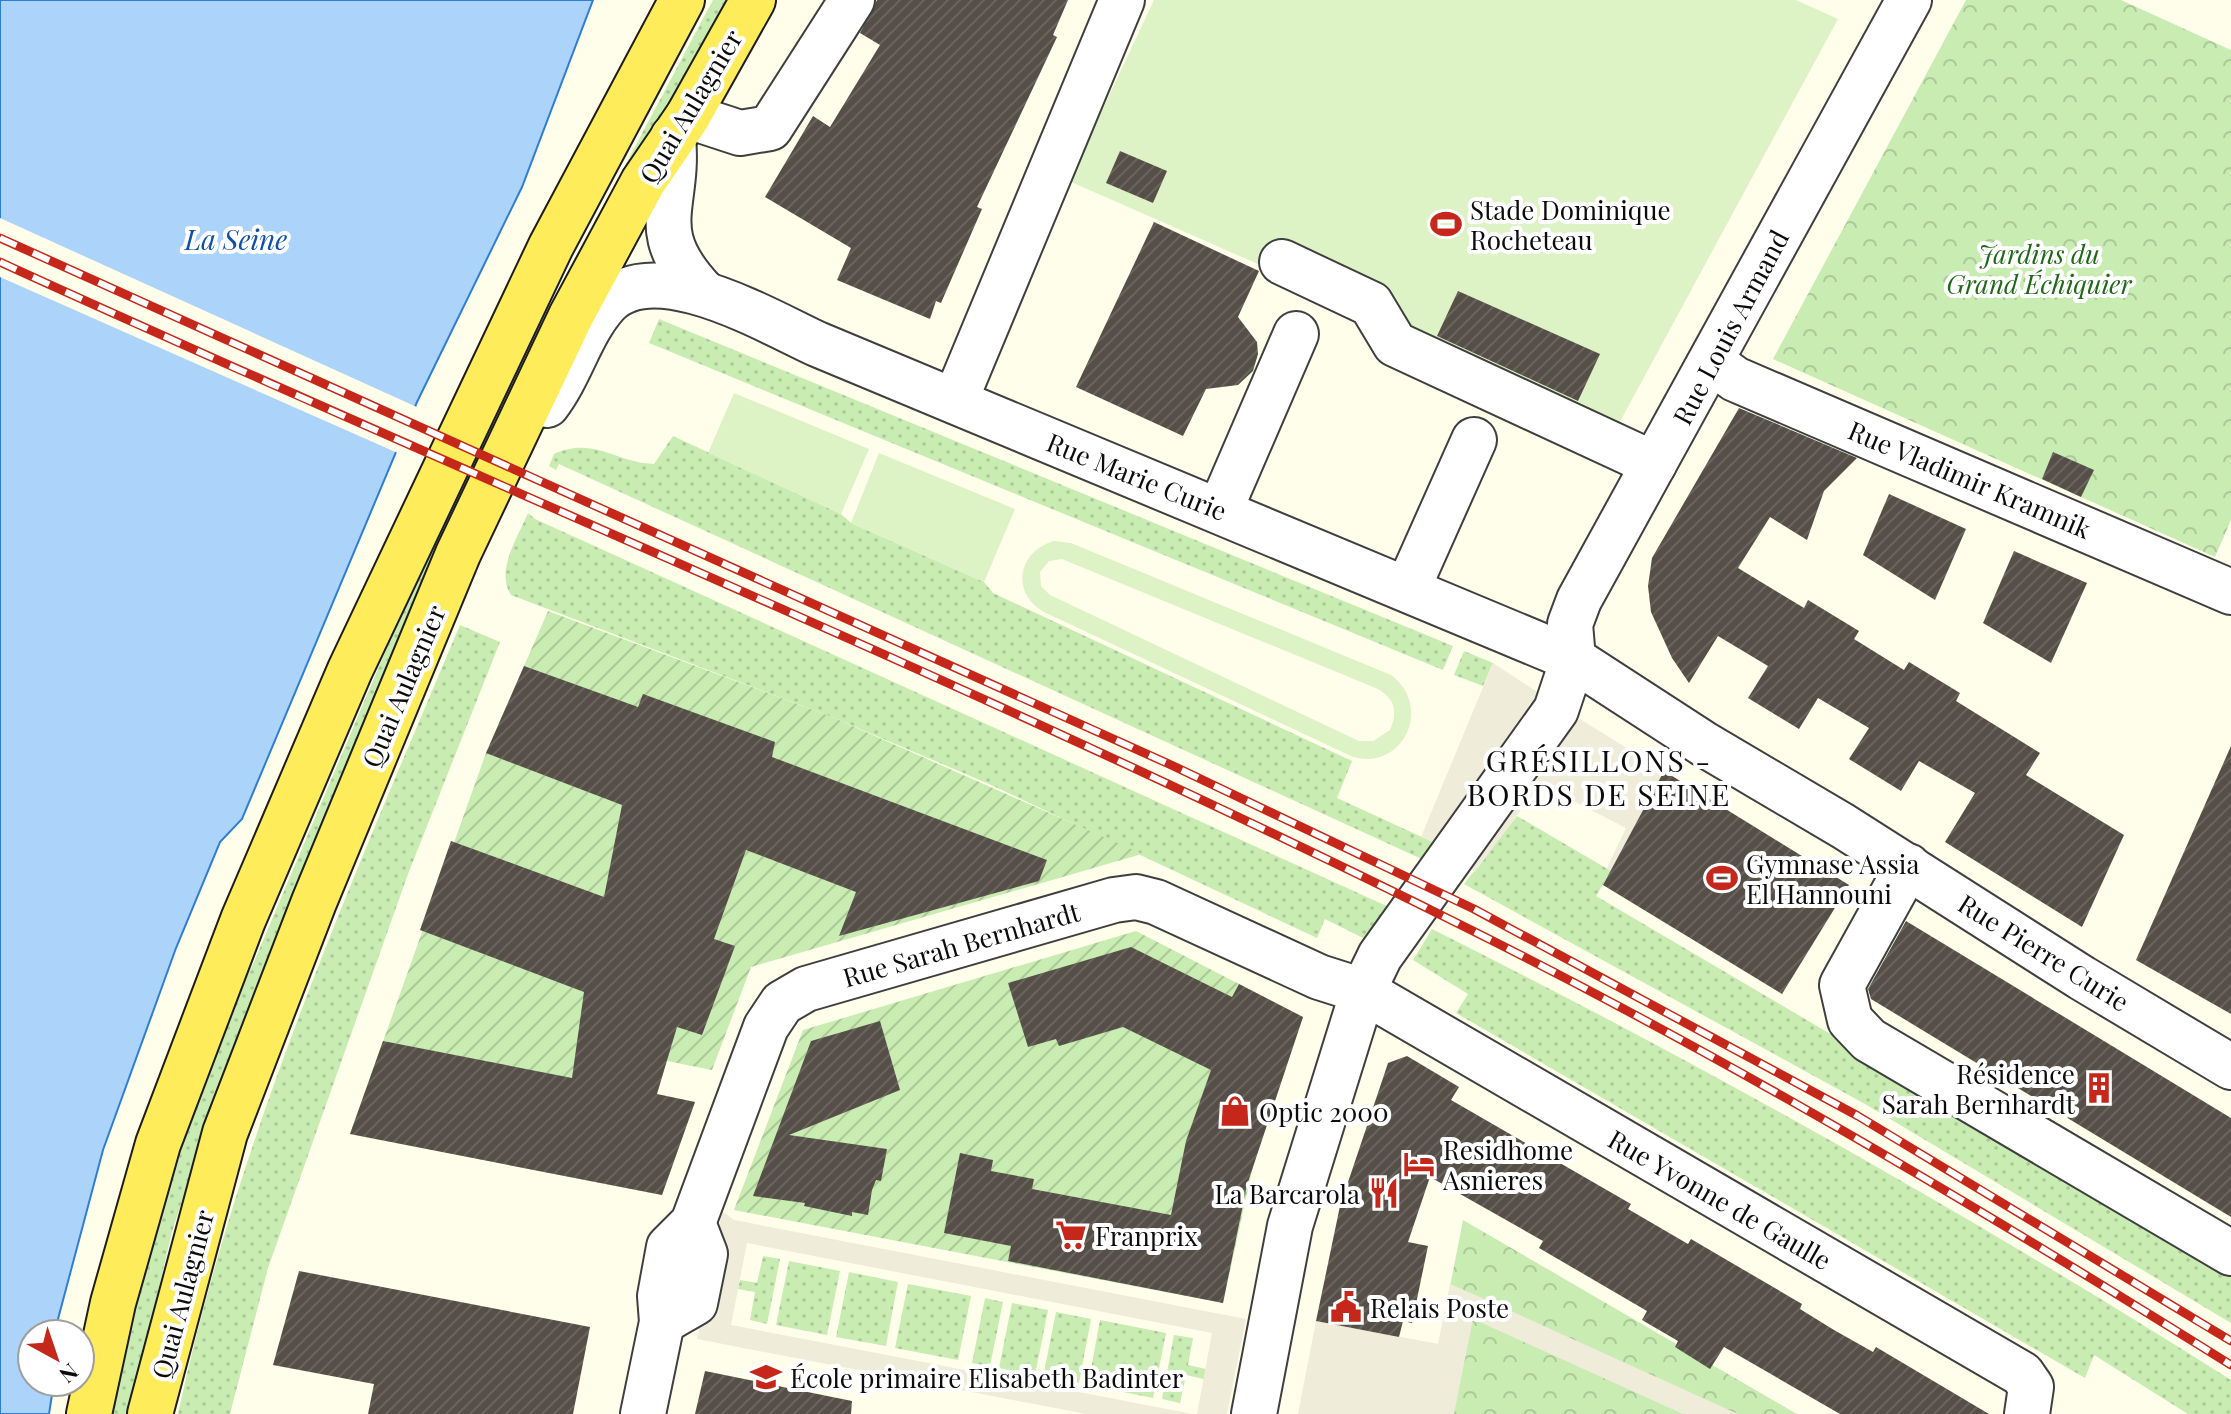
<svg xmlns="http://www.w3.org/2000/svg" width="2231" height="1414" font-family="'Playfair Display',serif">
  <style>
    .grass { fill: url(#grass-dots) }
    .park { fill: url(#park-crowns) }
    .garden { fill: url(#garden-furrows) }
    .pitch { fill: #ddf2c5; fill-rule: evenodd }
    .plaza { fill: #efecda }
    .water { fill: #acd3fa; stroke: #2e7ed6; stroke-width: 2 }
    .pier { fill: #fffeeb }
    .building { fill: url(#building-hatch) }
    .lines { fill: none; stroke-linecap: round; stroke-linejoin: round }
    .minor-casing { stroke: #3f3f3f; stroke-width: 48 }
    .major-casing { stroke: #1d1d1d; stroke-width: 48 }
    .minor { stroke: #fff; stroke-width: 44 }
    .major { stroke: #ffec5b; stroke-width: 44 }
    .rail-casing { stroke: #c5281b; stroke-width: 9 }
    .rail { stroke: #fff; stroke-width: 6; stroke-dasharray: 18; stroke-linecap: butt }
    .labels { text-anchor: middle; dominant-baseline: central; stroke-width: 8; stroke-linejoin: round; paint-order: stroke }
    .street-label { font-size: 26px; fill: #0c0c0c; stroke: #fff }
    .poi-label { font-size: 26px; fill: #0c0c0c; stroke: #fff; text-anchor: start }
    .park-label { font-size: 26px; font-style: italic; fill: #1f6818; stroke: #fff }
    .water-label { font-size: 28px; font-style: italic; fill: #0d50a6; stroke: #fff }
    .quarter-label { font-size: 30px; letter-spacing: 2px; fill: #0c0c0c; stroke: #fff }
  </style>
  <defs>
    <pattern id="grass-dots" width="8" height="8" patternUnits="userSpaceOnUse" patternTransform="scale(2)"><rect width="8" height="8" fill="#c9ecb2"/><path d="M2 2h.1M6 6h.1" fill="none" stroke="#abc998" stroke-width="1.8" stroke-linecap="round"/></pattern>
    <pattern id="park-crowns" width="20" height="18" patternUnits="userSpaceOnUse" patternTransform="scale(2)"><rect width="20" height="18" fill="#c9ecb2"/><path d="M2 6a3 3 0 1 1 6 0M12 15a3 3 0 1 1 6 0" fill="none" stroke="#abc998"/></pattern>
    <pattern id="garden-furrows" width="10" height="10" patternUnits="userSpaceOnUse" patternTransform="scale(2)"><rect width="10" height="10" fill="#c9ecb2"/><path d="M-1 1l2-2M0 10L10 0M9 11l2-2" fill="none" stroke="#abc998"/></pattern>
    <pattern id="building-hatch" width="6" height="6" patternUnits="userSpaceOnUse" patternTransform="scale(2)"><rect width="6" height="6" fill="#564f48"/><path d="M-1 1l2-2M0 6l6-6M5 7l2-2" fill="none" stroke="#69645e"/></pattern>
  </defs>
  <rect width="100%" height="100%" fill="#fffeeb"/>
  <g class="grass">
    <path d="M713 0H726L620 188 414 611 217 1092 172 1232 129 1414H110L147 1236 212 1049 254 962 408 598 502 397Z"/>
    <path d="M659 319 1453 646 1443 670 649 343Z"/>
    <path d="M673 436 841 514 851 523 984 582 993 593 1352 761 1337 798 1435 843 1426 861 559 464 556 470 549 466 554 454C595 436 615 463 654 464Z"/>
    <path d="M528 513 535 519 1391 908 1363 938 1325 919 1317 938 989 784 832 717 511 595C495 571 518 537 528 513Z"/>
    <path d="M460 625 500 642 408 874 268 1268 230 1414H178C237 1139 351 883 460 625Z"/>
    <path d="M1464 651 1493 663 1483 686 1454 675Z"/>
    <path d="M1517 816 1611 871 1596 896 2087 1185 2231 1276V1323L1865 1104 1464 884Z"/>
    <path d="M1432 929C1706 1066 1972 1216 2231 1380V1414H2188L2094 1355 2085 1378 1456 1013 1468 994 1413 960Z"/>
    <path d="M763 1256 780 1259 767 1324 750 1320 755 1292 738 1289 740 1280 757 1283Z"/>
    <path d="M789 1261 840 1271 827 1335 776 1325Z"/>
    <path d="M849 1272 898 1282 886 1346 836 1337Z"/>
    <path d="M908 1284 971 1296 958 1360 895 1348Z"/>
    <path d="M985 1298 1003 1302 990 1366 972 1363Z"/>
    <path d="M1012 1303 1048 1310 1035 1375 999 1368Z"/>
    <path d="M1056 1312 1091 1319 1079 1383 1043 1377Z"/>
    <path d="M1100 1320 1166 1333 1153 1398 1088 1385Z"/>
    <path d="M1174 1335 1193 1338 1188 1365 1206 1369 1204 1379 1186 1375 1180 1403 1162 1399Z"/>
  </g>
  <g class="park">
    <path d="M1966 0H2121L2231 50V520L2215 557 1773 359Z"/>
    <path d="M1463 1220 1797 1414H1425Z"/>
  </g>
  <g class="garden">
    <path d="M548 611 832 717 1142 854 751 967 712 1070 667 1061 666 1064 655 1094 695 1102 662 1195 350 1134 486 753Z"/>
    <path d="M1136 931 1303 1017 1253 1166 1223 1303 734 1210 803 1030Z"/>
  </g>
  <g class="pitch">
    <path d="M1154 0H1796L1838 19 1603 453 1342 301 1069 181Z"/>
    <path d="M734 393 869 449 841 514 708 453Z"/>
    <path d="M879 453 1015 509 984 582 851 523Z"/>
    <path d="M1054 541 1071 543 1391 675C1433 706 1404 771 1353 757L1044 612C1010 593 1018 551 1054 541ZM1062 559 1378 689C1395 699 1398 712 1390 730L1373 741H1359L1050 595 1041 586 1040 572 1049 561Z"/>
  </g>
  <g class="plaza">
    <path d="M1493 663 1545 697 1435 843 1421 837Z"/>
    <path d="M1580 719 1664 771 1611 871 1607 868 1626 828 1540 784 1475 872 1466 864 1571 725Z"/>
    <path d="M722 1211 734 1220 1246 1319 1227 1414H1197L1212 1333 747 1243 731 1325 1193 1414H1086L697 1339Z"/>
    <path d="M1450 1284 1480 1297 1738 1414H1683L1473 1319 1454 1414H1298L1316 1321 1438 1344Z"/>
  </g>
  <path class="water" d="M0 0H593L522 187 417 402 242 819 220 842 176 948 103 1150 54 1334H32V1382H54L49 1414H0Z"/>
  <path class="pier" d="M0 218 419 408 400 454 0 277Z"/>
  <g class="building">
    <path d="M877 0H1068L1053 35 1057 37 977 207 982 209 941 303 936 301 930 319 837 280 851 248 765 197 813 116 830 127 880 45 860 33Z"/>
    <path d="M1120 151 1167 171 1153 203 1106 183Z"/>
    <path d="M1154 222 1259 271 1238 317 1257 342 1258 354 1253 371 1238 385 1206 389 1183 436 1076 387Z"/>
    <path d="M1458 291 1600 354 1578 401 1437 336Z"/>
    <path d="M1739 408 1857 458 1824 491 1807 540 1770 517 1738 568 1804 608 1808 600 1859 631 1854 639 1904 670 1909 662 1960 693 1956 701 2040 753 2026 775 2124 835 2082 927 1945 842 1975 793 1919 761 1901 791 1849 759 1869 728 1818 698 1799 729 1748 698 1768 666 1718 636 1689 683 1672 658 1651 612 1648 586 1652 558Z"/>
    <path d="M2053 452 2094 470 2081 497 2042 479Z"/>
    <path d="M1889 494 1966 529 1935 600 1863 555Z"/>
    <path d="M2014 551 2087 583 2051 663 1983 623Z"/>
    <path d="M524 666 638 707 643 694 775 742 772 757 1047 860 1039 881 839 936 856 892 746 850 714 939 735 946 702 1035 677 1027 657 1094 695 1102 662 1195 350 1134 383 1041 572 1078 584 992 420 930 451 841 604 897 622 805 486 753Z"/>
    <path d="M2231 746V1014L2136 960Z"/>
    <path d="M1664 771 1849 885 1782 994 1603 885Z"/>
    <path d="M1906 921 2231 1118V1217L1871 999 1868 989Z"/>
    <path d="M1131 947 1232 997 1239 984 1303 1017 1247 1185 1223 1303 1008 1261 1011 1246 944 1233 960 1153 993 1160 991 1171 1034 1179 1032 1189 1171 1215 1186 1141 1211 1070 1123 1027 1059 1046 1056 1039 1028 1047 1008 983Z"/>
    <path d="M880 1021 900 1090 789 1135 887 1149 881 1181 876 1180 872 1190 868 1215 852 1212V1216L804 1206 805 1203 753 1196 811 1041Z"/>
    <path d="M1407 1056 1459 1087 1451 1100 1631 1204 1628 1209 1688 1244 1691 1239 1802 1304 1800 1309 1834 1330 1873 1352 1876 1347 1989 1414H1840L1724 1347 1710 1369 1675 1347 1678 1341 1642 1320 1647 1311 1539 1248 1543 1241 1430 1177 1408 1242 1428 1246 1412 1323 1403 1321 1399 1337 1316 1321 1340 1206 1382 1081 1388 1063Z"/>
    <path d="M299 1271 590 1327 573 1414H368L374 1384 273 1365Z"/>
    <path d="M705 1371 852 1401 851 1414H695Z"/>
  </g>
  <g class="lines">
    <defs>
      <g id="minor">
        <path d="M688 116 740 133 770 128 852 0"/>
        <path d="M673 137C680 208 644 229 703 292"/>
        <path d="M1282 262 1371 304 1395 344 1654 464"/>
        <path d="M1712 362 1735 379 2231 592"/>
        <path d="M955 401 1122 0"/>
        <path d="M547 405C571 374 580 333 606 304 653 253 767 321 817 344L1573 659 1704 744 1843 826 2082 978 2231 1067"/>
        <path d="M1220 510 1296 334"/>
        <path d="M1408 588 1474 440"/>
        <path d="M1908 866 1842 985 1850 1020 1869 1040 2231 1253"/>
        <path d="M662 1322 695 1303 705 1254 693 1223"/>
        <path d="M643 1414 662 1322 660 1296 669 1247 693 1223 766 1027 782 1003 806 989 1114 900 1136 897 1156 902 1319 977 1363 991 2022 1374 2031 1387 2027 1414"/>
        <path d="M1254 1414 1290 1226 1363 991 1380 956 1556 710 1573 659 1570 624 1579 600 1909 0"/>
      </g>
      <g id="major">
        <path d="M89 1414 113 1303 158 1144 243 920 350 670 551 246 682 0"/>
        <path d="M150 1414 225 1133 314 902 458 554 571 316 643 182 688 116 753 0"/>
      </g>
    </defs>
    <use href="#minor" class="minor-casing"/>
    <use href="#major" class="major-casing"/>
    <use href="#minor" class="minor"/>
    <use href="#major" class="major"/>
    <defs>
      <g id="rail">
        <path d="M0 238 1169 764 1474 909 1858 1116 2231 1341"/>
        <path d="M0 262C486 484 981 686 1459 924 1725 1056 1980 1208 2231 1365"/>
      </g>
    </defs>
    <use href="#rail" class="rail-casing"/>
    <use href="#rail" class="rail"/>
  </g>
  <defs>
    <symbol id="stadium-bare" viewBox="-9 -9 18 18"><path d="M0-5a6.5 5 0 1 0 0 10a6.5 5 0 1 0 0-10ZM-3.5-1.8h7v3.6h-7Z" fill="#c5281b" stroke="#fff" stroke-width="2.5" paint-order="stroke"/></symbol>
    <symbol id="building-bare" viewBox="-9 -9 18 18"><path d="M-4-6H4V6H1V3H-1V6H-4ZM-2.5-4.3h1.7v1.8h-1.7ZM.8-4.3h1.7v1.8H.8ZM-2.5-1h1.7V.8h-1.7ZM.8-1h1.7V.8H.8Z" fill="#c5281b" stroke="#fff" stroke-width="2.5" paint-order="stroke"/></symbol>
    <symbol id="shop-bare" viewBox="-9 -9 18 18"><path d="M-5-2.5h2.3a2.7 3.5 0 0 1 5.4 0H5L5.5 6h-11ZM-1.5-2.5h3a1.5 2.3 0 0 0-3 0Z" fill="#c5281b" stroke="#fff" stroke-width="2.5" paint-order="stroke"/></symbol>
    <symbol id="hotel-bare" viewBox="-9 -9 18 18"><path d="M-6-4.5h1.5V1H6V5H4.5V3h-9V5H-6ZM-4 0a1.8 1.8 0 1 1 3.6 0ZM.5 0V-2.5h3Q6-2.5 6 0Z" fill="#c5281b" stroke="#fff" stroke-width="2.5" paint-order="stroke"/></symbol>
    <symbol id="restaurant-bare" viewBox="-9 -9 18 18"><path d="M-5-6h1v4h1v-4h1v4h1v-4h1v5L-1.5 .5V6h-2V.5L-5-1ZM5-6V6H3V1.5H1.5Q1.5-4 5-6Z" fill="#c5281b" stroke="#fff" stroke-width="2.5" paint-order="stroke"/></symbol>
    <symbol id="supermarket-bare" viewBox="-9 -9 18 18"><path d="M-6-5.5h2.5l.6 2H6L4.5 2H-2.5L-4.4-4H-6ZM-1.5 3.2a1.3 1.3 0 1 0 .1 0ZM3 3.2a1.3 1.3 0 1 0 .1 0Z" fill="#c5281b" stroke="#fff" stroke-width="2.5" paint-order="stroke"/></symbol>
    <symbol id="civic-bare" viewBox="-9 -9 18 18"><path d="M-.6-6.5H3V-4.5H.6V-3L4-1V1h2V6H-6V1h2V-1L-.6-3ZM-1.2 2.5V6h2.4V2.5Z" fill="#c5281b" stroke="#fff" stroke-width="2.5" paint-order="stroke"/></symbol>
    <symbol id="school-bare" viewBox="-9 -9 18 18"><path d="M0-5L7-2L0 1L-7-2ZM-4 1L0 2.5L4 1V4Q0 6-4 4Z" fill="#c5281b" stroke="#fff" stroke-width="2.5" paint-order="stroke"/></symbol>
  </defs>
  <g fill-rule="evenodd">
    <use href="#stadium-bare" x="1424" y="202" width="44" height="44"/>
    <use href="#stadium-bare" x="1700" y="856" width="44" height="44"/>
    <use href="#building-bare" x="2077" y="1066" width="44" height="44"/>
    <use href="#shop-bare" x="1213" y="1089" width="44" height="44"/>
    <use href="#hotel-bare" x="1397" y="1142" width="44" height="44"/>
    <use href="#restaurant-bare" x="1362" y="1171" width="44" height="44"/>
    <use href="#supermarket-bare" x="1049" y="1213" width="44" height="44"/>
    <use href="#civic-bare" x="1324" y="1285" width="44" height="44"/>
    <use href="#school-bare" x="744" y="1355" width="44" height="44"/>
  </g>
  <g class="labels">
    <g class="street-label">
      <text transform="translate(690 106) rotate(-59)">Quai Aulagnier</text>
      <text transform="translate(1730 327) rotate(-62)">Rue Louis Armand</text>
      <text transform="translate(1137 476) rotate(22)">Rue Marie Curie</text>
      <text transform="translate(1970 479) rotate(23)">Rue Vladimir Kramnik</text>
      <text transform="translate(403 686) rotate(-67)">Quai Aulagnier</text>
      <text transform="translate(961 944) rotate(-16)">Rue Sarah Bernhardt</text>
      <text transform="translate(2044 952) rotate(32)">Rue Pierre Curie</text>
      <text transform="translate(1720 1199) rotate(30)">Rue Yvonne de Gaulle</text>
      <text transform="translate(182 1294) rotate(-75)">Quai Aulagnier</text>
    </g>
    <g class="poi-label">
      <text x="1470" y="209">Stade Dominique<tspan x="1470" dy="30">Rocheteau</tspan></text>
      <text x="1746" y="863">Gymnase Assia<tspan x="1746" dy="30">El Hannouni</tspan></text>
      <text x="2075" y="1073" text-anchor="end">Résidence<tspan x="2075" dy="30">Sarah Bernhardt</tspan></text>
      <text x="1259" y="1111">Optic 2000</text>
      <text x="1443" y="1149">Residhome<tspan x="1443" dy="30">Asnieres</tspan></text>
      <text x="1360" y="1193" text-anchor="end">La Barcarola</text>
      <text x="1095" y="1235">Franprix</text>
      <text x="1370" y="1307">Relais Poste</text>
      <text x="790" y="1377">École primaire Elisabeth Badinter</text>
    </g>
    <g class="park-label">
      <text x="2039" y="253">Jardins du<tspan x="2039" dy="30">Grand Échiquier</tspan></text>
    </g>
    <g class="water-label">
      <text x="236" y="238">La Seine</text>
    </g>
    <g class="quarter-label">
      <text x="1599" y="760">GRÉSILLONS -<tspan x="1599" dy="34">BORDS DE SEINE</tspan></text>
    </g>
  </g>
  <g transform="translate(56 1358) rotate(140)"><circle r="38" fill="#ffffff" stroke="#9e9e9e" stroke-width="2"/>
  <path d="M0-6L14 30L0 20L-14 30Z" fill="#c5281b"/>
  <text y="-12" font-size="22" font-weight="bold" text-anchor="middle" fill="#0c0c0c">N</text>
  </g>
</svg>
